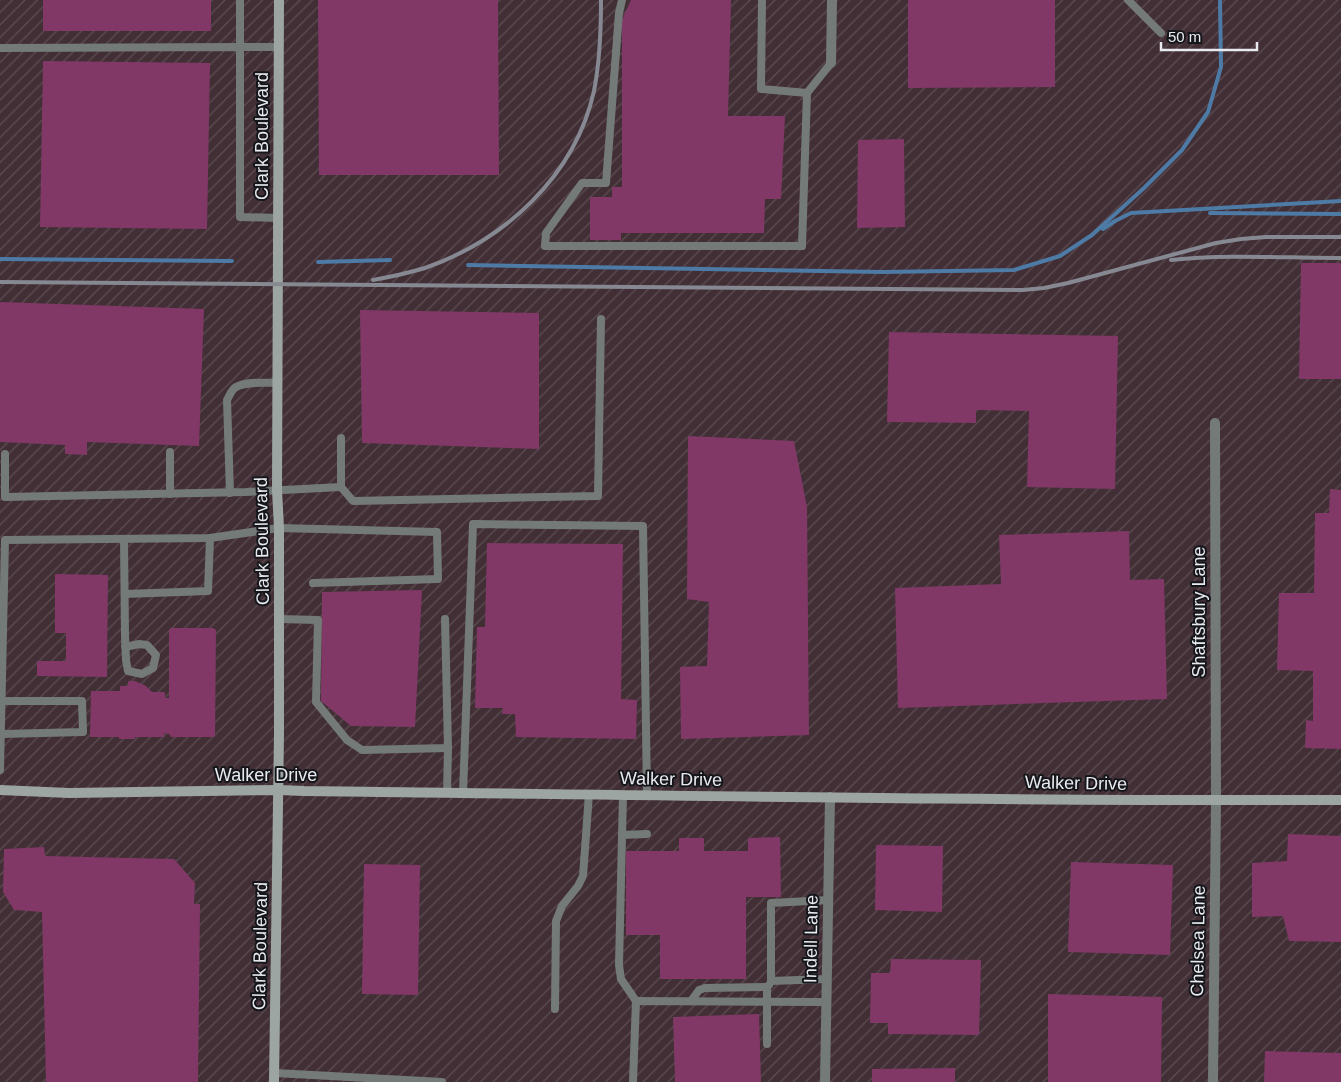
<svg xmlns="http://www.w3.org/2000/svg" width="1341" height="1082" font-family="Arial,sans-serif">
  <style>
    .industrial { fill: url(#industrial-furrows) }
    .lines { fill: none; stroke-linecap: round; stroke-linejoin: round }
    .stream { stroke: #4d7ba6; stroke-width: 4 }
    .building { fill: #813866 }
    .lane { stroke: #747a78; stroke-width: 8 }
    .street { stroke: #747a78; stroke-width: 10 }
    .secondary { stroke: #9ca5a2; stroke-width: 10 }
    .rail { stroke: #868991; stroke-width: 4 }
    .labels { text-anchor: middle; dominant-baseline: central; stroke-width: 4; stroke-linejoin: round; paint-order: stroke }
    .street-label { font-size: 18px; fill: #e8eaf0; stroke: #14161a }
  </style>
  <defs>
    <pattern id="industrial-furrows" width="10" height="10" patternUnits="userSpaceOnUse" patternTransform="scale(1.25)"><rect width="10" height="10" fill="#422f36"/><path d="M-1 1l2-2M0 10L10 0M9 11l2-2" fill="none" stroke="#5d4d53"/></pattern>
  </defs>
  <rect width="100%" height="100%" fill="#2a2d37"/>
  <rect class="industrial" x="0" y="0" width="1341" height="1082"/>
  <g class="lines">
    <g class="stream">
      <path d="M1210 213 1341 214"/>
      <path d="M1103 229 1115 221 1131 213 1341 201"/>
      <path d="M0 259 232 261"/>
      <path d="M318 262 390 260"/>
      <path d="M468 265 882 272 1014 270 1060 256 1092 235 1144 188 1182 150 1208 112 1221 67 1220 0"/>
    </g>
  </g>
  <g class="building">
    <rect x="43" y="0" width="168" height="31"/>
    <path d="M318 0H498L499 175H319Z"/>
    <path d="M631 0H731L728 116H785L781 199H765L764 233H621V240H590V197H612V187H622V20Z"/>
    <path d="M908 0H1055V87L908 88Z"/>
    <path d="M43 61 210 63 207 229 40 227Z"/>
    <path d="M904 139 905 227 857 228 858 140Z"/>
    <path d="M1301 263H1341V379H1299Z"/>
    <path d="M0 302 204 309 199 446 87 442V455L65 454V445L0 442Z"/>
    <path d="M360 310 539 313V449L362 443Z"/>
    <path d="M889 332 1118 336 1115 489 1027 487 1029 411 976 410V423L887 422Z"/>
    <path d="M688 436 794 441 807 507 809 735 681 739 680 667 707 666 709 602 687 599Z"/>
    <path d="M1330 489 1341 490V749L1305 748 1306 720 1313 721V671L1277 670 1279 593H1314L1315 513H1329Z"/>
    <path d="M1129 531 1130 580 1164 579 1167 699 898 708 895 588 1001 584 999 535Z"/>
    <path d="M487 543 623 544 621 699 637 700 636 739 516 737 515 714H502L503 708H475L477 627H485Z"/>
    <path d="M55 574 108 575 107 677 37 676V661H66V633H55Z"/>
    <path d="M422 590 415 727 351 726 321 701 322 592Z"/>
    <path d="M171 628H213L216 630 215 736 213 737H171L169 734 164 733V737H135V739H119V737H90L91 691H120V686H128V681H135L146 686 152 692H165V698H169V630Z"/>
    <path d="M1288 834 1341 836V942L1289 941 1283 916 1252 917V863L1287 861Z"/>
    <path d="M780 837 781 897H746V979H660V935H626V851H679V838H704V851H748V838Z"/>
    <path d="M876 845 943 846 942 912 875 910Z"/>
    <path d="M44 847 45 856 174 859 195 883 194 904H200L198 1082H46L42 912 14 910 3 892 4 849Z"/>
    <path d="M1071 862 1173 865 1170 955 1068 952Z"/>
    <path d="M364 864 420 865 418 995 362 994Z"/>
    <path d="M891 959 981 960 979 1035 888 1034V1023H870L871 973H890Z"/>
    <path d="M1048 994 1162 997 1161 1082H1048Z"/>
    <path d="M759 1014 761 1082H675L673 1017Z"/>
    <path d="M1265 1051 1341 1053V1082H1264Z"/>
    <path d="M955 1068V1082H872V1069Z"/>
  </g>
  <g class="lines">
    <g class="lane">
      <path d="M240 0V47H279"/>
      <path d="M622 0 619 13 606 183H582L546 233 545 246H802L807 93 831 63"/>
      <path d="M762 0 761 89 807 93"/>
      <path d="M1128 0 1161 33"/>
      <path d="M0 48 240 47V217L278 218"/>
      <path d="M5 454V497L246 492 341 487V438"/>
      <path d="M341 487 353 501 598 496 601 319"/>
      <path d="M230 493 227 400C230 395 231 390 236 387 246 381 266 383 277 383"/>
      <path d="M170 494V452"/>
      <path d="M124 539 125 636 126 660 128 671 142 674 153 668 156 655 147 645 139 644 125 647"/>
      <path d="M125 594 208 591 210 538"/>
      <path d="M279 619 318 620 316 702 347 740 362 750 448 748 445 619"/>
      <path d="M2 734 83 732 82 701H2"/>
      <path d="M0 770 5 540 210 538 279 528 437 532 438 579 313 583"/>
      <path d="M447 793 448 748"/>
      <path d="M463 793 473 524 643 526 647 795"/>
      <path d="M623 795 619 965 621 979 636 1001"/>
      <path d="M622 835 647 834"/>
      <path d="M827 979 771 981V903L828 900"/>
      <path d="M691 1001 699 990 705 988 767 987"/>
      <path d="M555 1009 556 921 562 906 578 886 583 876 589 794"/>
      <path d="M767 1044V987L769 985"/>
      <path d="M275 1073 442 1082"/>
      <path d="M633 1082 636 1001 826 1002"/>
    </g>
    <g class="street">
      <path d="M831 63 832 0"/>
      <path d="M825 1082 830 797"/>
      <path d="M1213 1082 1216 800 1215 423"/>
    </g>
    <g class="secondary">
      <path d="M0 790 69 793 279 790 304 791C650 795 995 801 1341 800"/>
      <path d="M274 1082 279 734V528L277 490 279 0"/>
    </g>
    <g class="rail">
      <path d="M1171 260C1227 254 1285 258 1341 258"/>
      <path d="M373 280C390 277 408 273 425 268 505 240 575 176 594 91 600 61 601 31 601 0"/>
      <path d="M0 282 1023 290 1044 288 1068 283 1216 243 1241 239 1266 237H1341"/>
    </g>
  </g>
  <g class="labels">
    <g class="street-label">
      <text transform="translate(262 136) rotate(-90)">Clark Boulevard</text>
      <text transform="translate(262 541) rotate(-91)">Clark Boulevard</text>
      <text transform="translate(1199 612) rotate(-90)">Shaftsbury Lane</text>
      <text x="266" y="775">Walker Drive</text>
      <text transform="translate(671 779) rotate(1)">Walker Drive</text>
      <text transform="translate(1076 783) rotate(1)">Walker Drive</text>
      <text transform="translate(811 939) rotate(-89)">Indell Lane</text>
      <text transform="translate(1198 941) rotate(-89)">Chelsea Lane</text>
      <text transform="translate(260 946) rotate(-89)">Clark Boulevard</text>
    </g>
  </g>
  <path d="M1161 42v8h96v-8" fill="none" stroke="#e8eaf0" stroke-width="2.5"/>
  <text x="1168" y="42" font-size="15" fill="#e8eaf0" stroke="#14161a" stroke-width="4" paint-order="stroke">50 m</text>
</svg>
